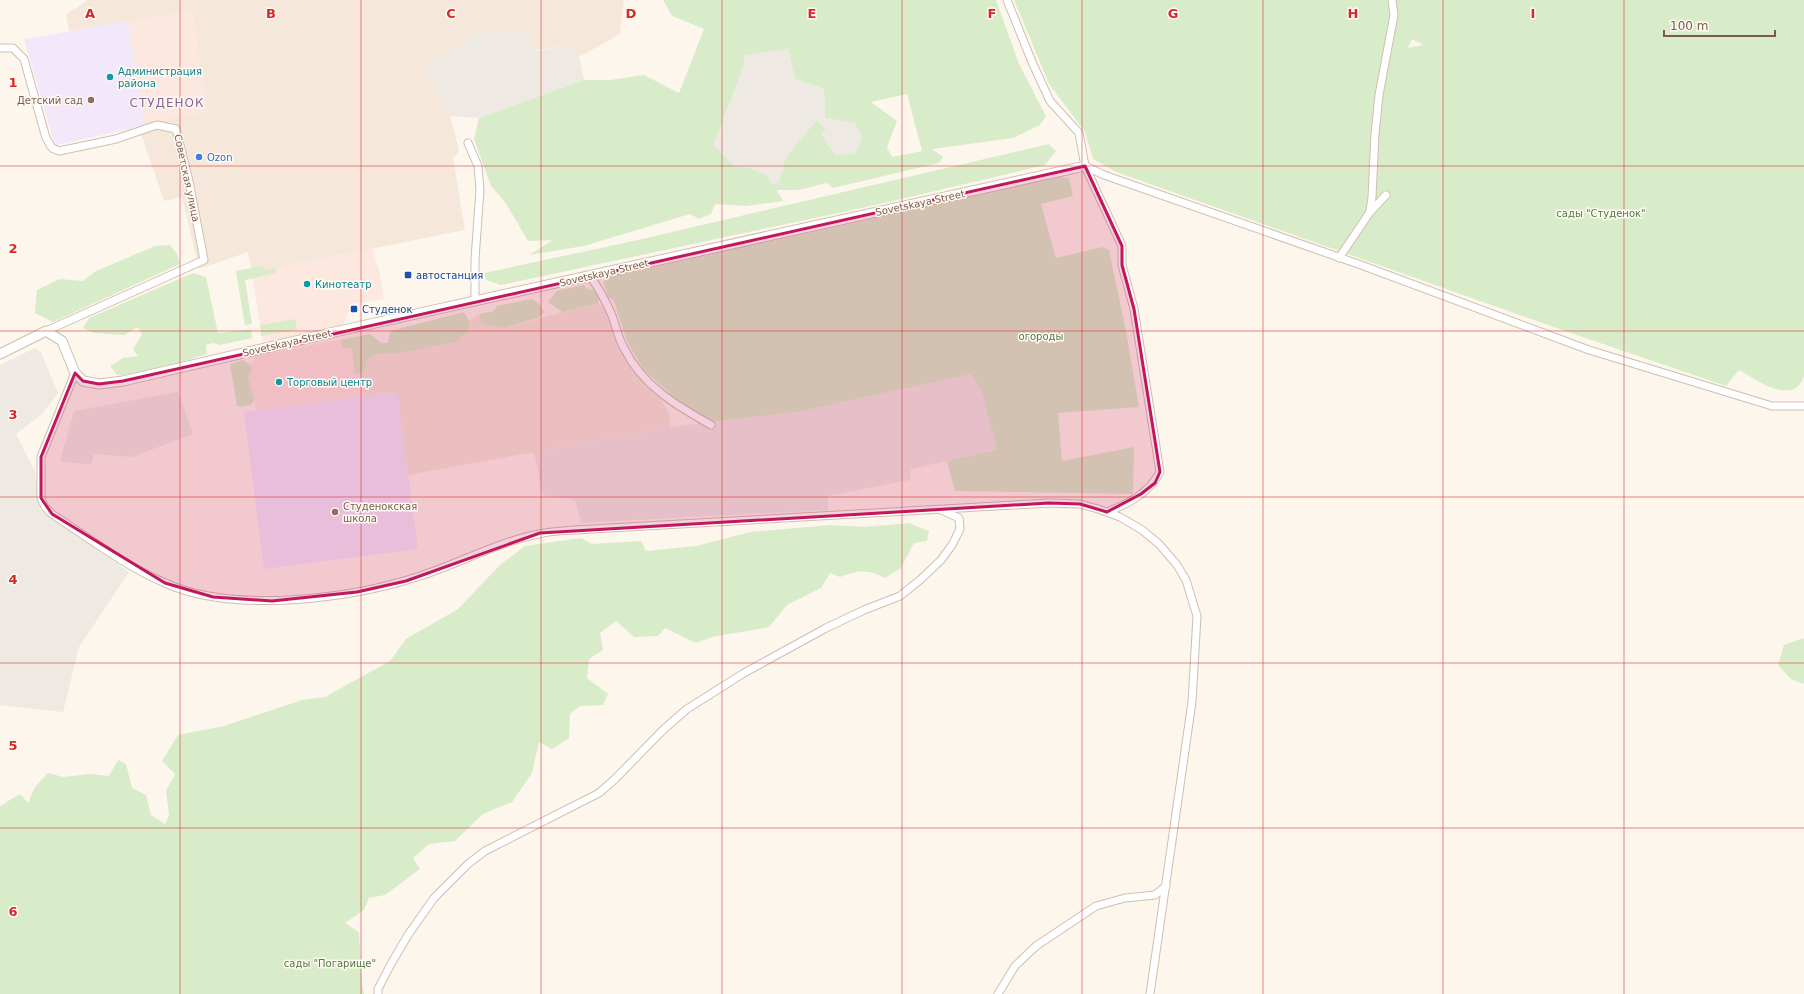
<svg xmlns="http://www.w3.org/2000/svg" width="1804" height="994" font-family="'DejaVu Sans',sans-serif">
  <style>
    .residential { fill: #f5e8da }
    .commercial { fill: #fde8e0 }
    .industrial { fill: #efe9e4 }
    .education { fill: #f3e8fa }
    .green { fill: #d8ecc9; fill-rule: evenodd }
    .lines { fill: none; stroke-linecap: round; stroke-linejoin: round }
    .minor-casing { stroke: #d1beb0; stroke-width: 9 }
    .tertiary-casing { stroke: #d1beb0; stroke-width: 11 }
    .minor { stroke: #fff; stroke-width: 7 }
    .tertiary { stroke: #fff; stroke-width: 9 }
    .marked { fill: #c2185b; fill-opacity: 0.2; stroke: #c2185b; stroke-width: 3; stroke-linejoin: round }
    .grid { fill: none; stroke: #d62828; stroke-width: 1; stroke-opacity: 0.55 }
    .culture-dot { fill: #0f9aa8; stroke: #fffaf3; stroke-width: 1.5 }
    .education-dot { fill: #8d6e63; stroke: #fffaf3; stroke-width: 1.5 }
    .shop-dot { fill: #3f7fe0; stroke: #fffaf3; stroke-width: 1.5 }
    .transit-dot { fill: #1a4fb4; stroke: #fffaf3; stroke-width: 1.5 }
    .labels { text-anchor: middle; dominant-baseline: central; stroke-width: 3; stroke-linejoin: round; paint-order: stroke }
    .culture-label { font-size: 10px; fill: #0d838f; stroke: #fffaf3; text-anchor: start }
    .education-label { font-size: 10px; fill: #785e54; stroke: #fffaf3; text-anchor: end }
    .shop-label { font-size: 10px; fill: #366cbe; stroke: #fffaf3; text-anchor: start }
    .street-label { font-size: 10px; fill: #7a5c4d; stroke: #fffaf3 }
    .park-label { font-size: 10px; fill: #537a41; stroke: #fffaf3 }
    .transit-label { font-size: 10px; fill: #164399; stroke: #fffaf3; text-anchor: start }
    .quarter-label { font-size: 12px; letter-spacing: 1px; fill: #846695; stroke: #fffaf3 }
    .grid-label { font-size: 13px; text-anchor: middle; font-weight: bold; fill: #d62828; stroke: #fffaf3; stroke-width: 3; stroke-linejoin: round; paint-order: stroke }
  </style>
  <rect width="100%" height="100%" fill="#fdf6ec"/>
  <g class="residential">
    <path d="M87 0H624L620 34 579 57 563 46 424 67 449 111 459 151 453 158 465 230 252 273 248 252 199 269 182 197 164 201 139 128 145 126 144 122 162 119 193 12 69 31 66 14 77 8Z"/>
    <path d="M598 303 607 311 622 352 644 383 663 403 669 414 671 427 408 475 397 392 363 396 360 373 364 371 367 360 376 354 399 353 460 337 469 332V321L480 314 481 324 503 328Z"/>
  </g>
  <g class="commercial">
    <path d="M193 12 207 112 144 122 128 21Z"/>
    <path d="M372 249 379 269 384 299 352 304 342 327 263 343 252 273Z"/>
    <path d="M355 337 363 396 257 411 248 377 252 371 250 365 256 356Z"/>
  </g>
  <g class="industrial">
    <path d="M484 29 527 32 536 51 563 46 579 57 584 80 479 118 450 116 449 111 424 67Z"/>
    <path d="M788 49 795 79 824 89 825 118 855 123 862 138 855 155H836L827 144 822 135 826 129 817 120 797 143 785 160 779 182 772 185 749 168 734 166 714 146 744 65 745 54Z"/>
    <path d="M35 348 41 352 58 393 42 414 16 434 35 471 40 510 129 572 79 647 63 712 0 705V365Z"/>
    <path d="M971 374 982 392 997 450 911 469 910 480 828 496V510L581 523 575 500 543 495 534 452 671 427 802 411Z"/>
    <path d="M178 392 193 434 132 457 94 454 91 465 60 461 74 411Z"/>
  </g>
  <g class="education">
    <path d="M128 21 145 126 55 145 24 39Z"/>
    <path d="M397 392 418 549 264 569 244 412Z"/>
  </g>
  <g class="green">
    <path d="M663 0H996L1019 64 1046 116 1040 125 1013 138 932 149 943 157 939 163 833 188 827 183 798 190H777L783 201 746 206 715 204 711 214 699 219 690 214 584 246 529 255 553 240 528 241 505 202 491 186 474 139 479 118 584 80H610L644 75 679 93 704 29 672 16ZM788 49 795 79 824 89 825 118 855 123 862 138 855 154 836 155 827 144 822 135 826 129 817 120 797 143 785 160 779 182 772 185 766 175 749 168 734 166 714 145 744 65 745 55ZM907 94 922 151 892 157 887 147 897 121 871 102Z"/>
    <path d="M1014 0H1804V377C1802 380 1800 385 1797 387 1782 399 1753 378 1739 370L1726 386 1568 332 1116 172 1093 159 1085 132 1049 84ZM1412 39 1422 44 1423 45 1408 48Z"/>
    <path d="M1049 144 1056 151 1045 165 880 204 501 285 486 280 484 273 638 240Z"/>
    <path d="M1060 177 1069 178 1073 196 1041 204 1056 258 1102 247 1109 250 1126 331 1139 407 1058 413 1062 461 1134 447 1133 494 955 491 947 461 997 450 982 392 971 374 802 411 712 422 676 399 644 370 627 342 614 301 608 297 603 282 610 277Z"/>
    <path d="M170 245 177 254 180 264 53 322 35 313 37 290 60 279 83 281 96 271 155 246Z"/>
    <path d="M262 266 265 270 275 268 276 273 245 280 252 324 245 325 236 271Z"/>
    <path d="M193 273 206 277 218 333 251 329 252 338 220 345 213 343 206 345 207 354C179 362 147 376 117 375L110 366 123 358 138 356 133 349 142 335 138 327 124 335 94 333 83 328 89 318Z"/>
    <path d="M584 285 587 289 593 290 599 297 598 303 563 312 548 302 557 291Z"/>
    <path d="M532 299 539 304 544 312 540 317 503 328 481 324 480 314 494 311 497 306Z"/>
    <path d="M464 312 469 321V332L460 337V341L399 353 376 354 367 360 364 371 355 374 352 348H342L341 340 370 334 381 343H388L390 331Z"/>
    <path d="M295 319 297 330 261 336 260 325Z"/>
    <path d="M243 360 250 365 252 371 248 377 254 400 252 404 242 407 237 406 230 364Z"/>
    <path d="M909 523 929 531 927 541 914 543 901 568 885 578C866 569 859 570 840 577L830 573 821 588 787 605 769 627 712 637 696 643 665 628 658 636 634 637 616 621 600 633 603 650 589 659 587 678 608 694 603 705 580 706 570 714 569 738 552 749 539 742 532 773 512 802 483 814 455 841 429 844 413 858 420 869 385 895 369 898 364 910 345 923 359 932 362 985 364 994H0V806L20 794 28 803 35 787 48 773 63 777 91 774 109 776 118 760 126 764 132 788 146 795 151 815 165 824 169 815 166 791 175 774 162 761 178 735 224 726 302 700 325 697 390 661 406 639 458 609 500 565 525 546 581 538 592 544 641 541 646 551 696 546 750 532 830 525 865 527Z"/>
    <path d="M1804 638V684L1791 679 1778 665 1784 645Z"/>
  </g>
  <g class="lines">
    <defs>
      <g id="minor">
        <path d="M1007 0 1032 62 1050 101 1079 133 1085 166 1122 246V265L1134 309 1160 472C1149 493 1128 504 1107 512"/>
        <path d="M0 48H13L24 59 46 138 52 148 59 151 116 139 157 125 176 129 189 181 204 260 46 331"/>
        <path d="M468 143 478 166 480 190 475 259V302"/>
        <path d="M1085 166 1104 175 1361 265 1589 350 1772 406H1804"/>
        <path d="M1370 212 1386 195"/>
        <path d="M1339 258 1370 212 1372 197 1375 134 1379 95 1394 15 1392 0"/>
        <path d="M590 276C598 287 605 300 611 313 616 325 618 339 625 350 643 386 677 406 711 425"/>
        <path d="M75 373 41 457V498L45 507 52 514C89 538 125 566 165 583 234 614 350 599 420 576 460 563 498 542 539 534 551 531 563 531 575 530L1049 503 1080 504 1098 509 1120 517 1142 530 1159 544 1177 565 1186 580 1197 616 1192 702 1150 994"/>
        <path d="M378 994V989L391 964 408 935 434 898 468 864 485 851 599 793 615 779 664 729 687 709 744 673 826 628 864 610 900 596 920 580 941 560 952 545 960 529 959 518 941 510"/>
        <path d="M998 994 1015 966 1036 946 1096 906 1125 898 1155 895 1166 886"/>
      </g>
      <path id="tertiary" d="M0 354 46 331 62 341 75 373 83 381 99 384 123 381 330 333 1085 166"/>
    </defs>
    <use href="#minor" class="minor-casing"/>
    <use href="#tertiary" class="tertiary-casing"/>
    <use href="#minor" class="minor"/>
    <use href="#tertiary" class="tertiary"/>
  </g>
  <path class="marked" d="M1085 166 1122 246V265L1134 309 1160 472 1155 483 1141 494 1107 512 1080 504 1049 503 540 533 406 581 357 592 272 601 213 597 165 583 52 514 41 498V457L75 373 83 381 99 384 123 381Z"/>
  <path class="grid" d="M180 0V994M361 0V994M541 0V994M722 0V994M902 0V994M1082 0V994M1263 0V994M1443 0V994M1624 0V994M0 166H1804M0 331H1804M0 497H1804M0 663H1804M0 828H1804"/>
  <g class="culture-dot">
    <circle cx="110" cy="77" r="4"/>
    <circle cx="307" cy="284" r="4"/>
    <circle cx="279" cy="382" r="4"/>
  </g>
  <g class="education-dot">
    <circle cx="91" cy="100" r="4"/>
    <circle cx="335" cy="512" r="4"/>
  </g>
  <circle class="shop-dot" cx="199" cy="157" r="4"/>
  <g class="transit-dot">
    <rect x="404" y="271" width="8" height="8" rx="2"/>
    <rect x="350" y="305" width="8" height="8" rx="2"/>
  </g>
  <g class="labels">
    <g class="culture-label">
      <text x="118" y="71">Администрация<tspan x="118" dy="12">района</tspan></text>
      <text x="315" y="284">Кинотеатр</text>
      <text x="287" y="382">Торговый центр</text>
    </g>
    <g class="education-label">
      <text x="83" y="100">Детский сад</text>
      <text x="343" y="506" text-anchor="start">Студенокская<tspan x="343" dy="12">школа</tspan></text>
    </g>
    <g class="shop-label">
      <text x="207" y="157">Ozon</text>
    </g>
    <g class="street-label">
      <text transform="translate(187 178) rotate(78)">Советская улица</text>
      <text transform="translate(920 203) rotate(-12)">Sovetskaya Street</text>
      <text transform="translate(604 273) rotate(-13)">Sovetskaya Street</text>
      <text transform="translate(287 343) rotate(-13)">Sovetskaya Street</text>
    </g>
    <g class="park-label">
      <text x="1601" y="213">сады "Студенок"</text>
      <text x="1041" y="336">огороды</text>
      <text x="330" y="963">сады "Погарище"</text>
    </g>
    <g class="transit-label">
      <text x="416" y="275">автостанция</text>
      <text x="362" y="309">Студенок</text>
    </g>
    <g class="quarter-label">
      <text x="167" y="103">СТУДЕНОК</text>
    </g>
  </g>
  <g class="grid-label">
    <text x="90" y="18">A</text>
    <text x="271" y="18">B</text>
    <text x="451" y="18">C</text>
    <text x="631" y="18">D</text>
    <text x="812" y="18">E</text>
    <text x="992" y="18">F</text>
    <text x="1173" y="18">G</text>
    <text x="1353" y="18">H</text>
    <text x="1533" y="18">I</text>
    <text x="13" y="87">1</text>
    <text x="13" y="253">2</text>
    <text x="13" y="419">3</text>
    <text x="13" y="584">4</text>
    <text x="13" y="750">5</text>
    <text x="13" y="916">6</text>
  </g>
  <path d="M1664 30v6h111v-6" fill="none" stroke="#7a5c4d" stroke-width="2"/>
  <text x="1670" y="30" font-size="12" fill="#7a5c4d" stroke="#fffaf3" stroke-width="3" paint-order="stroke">100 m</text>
</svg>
